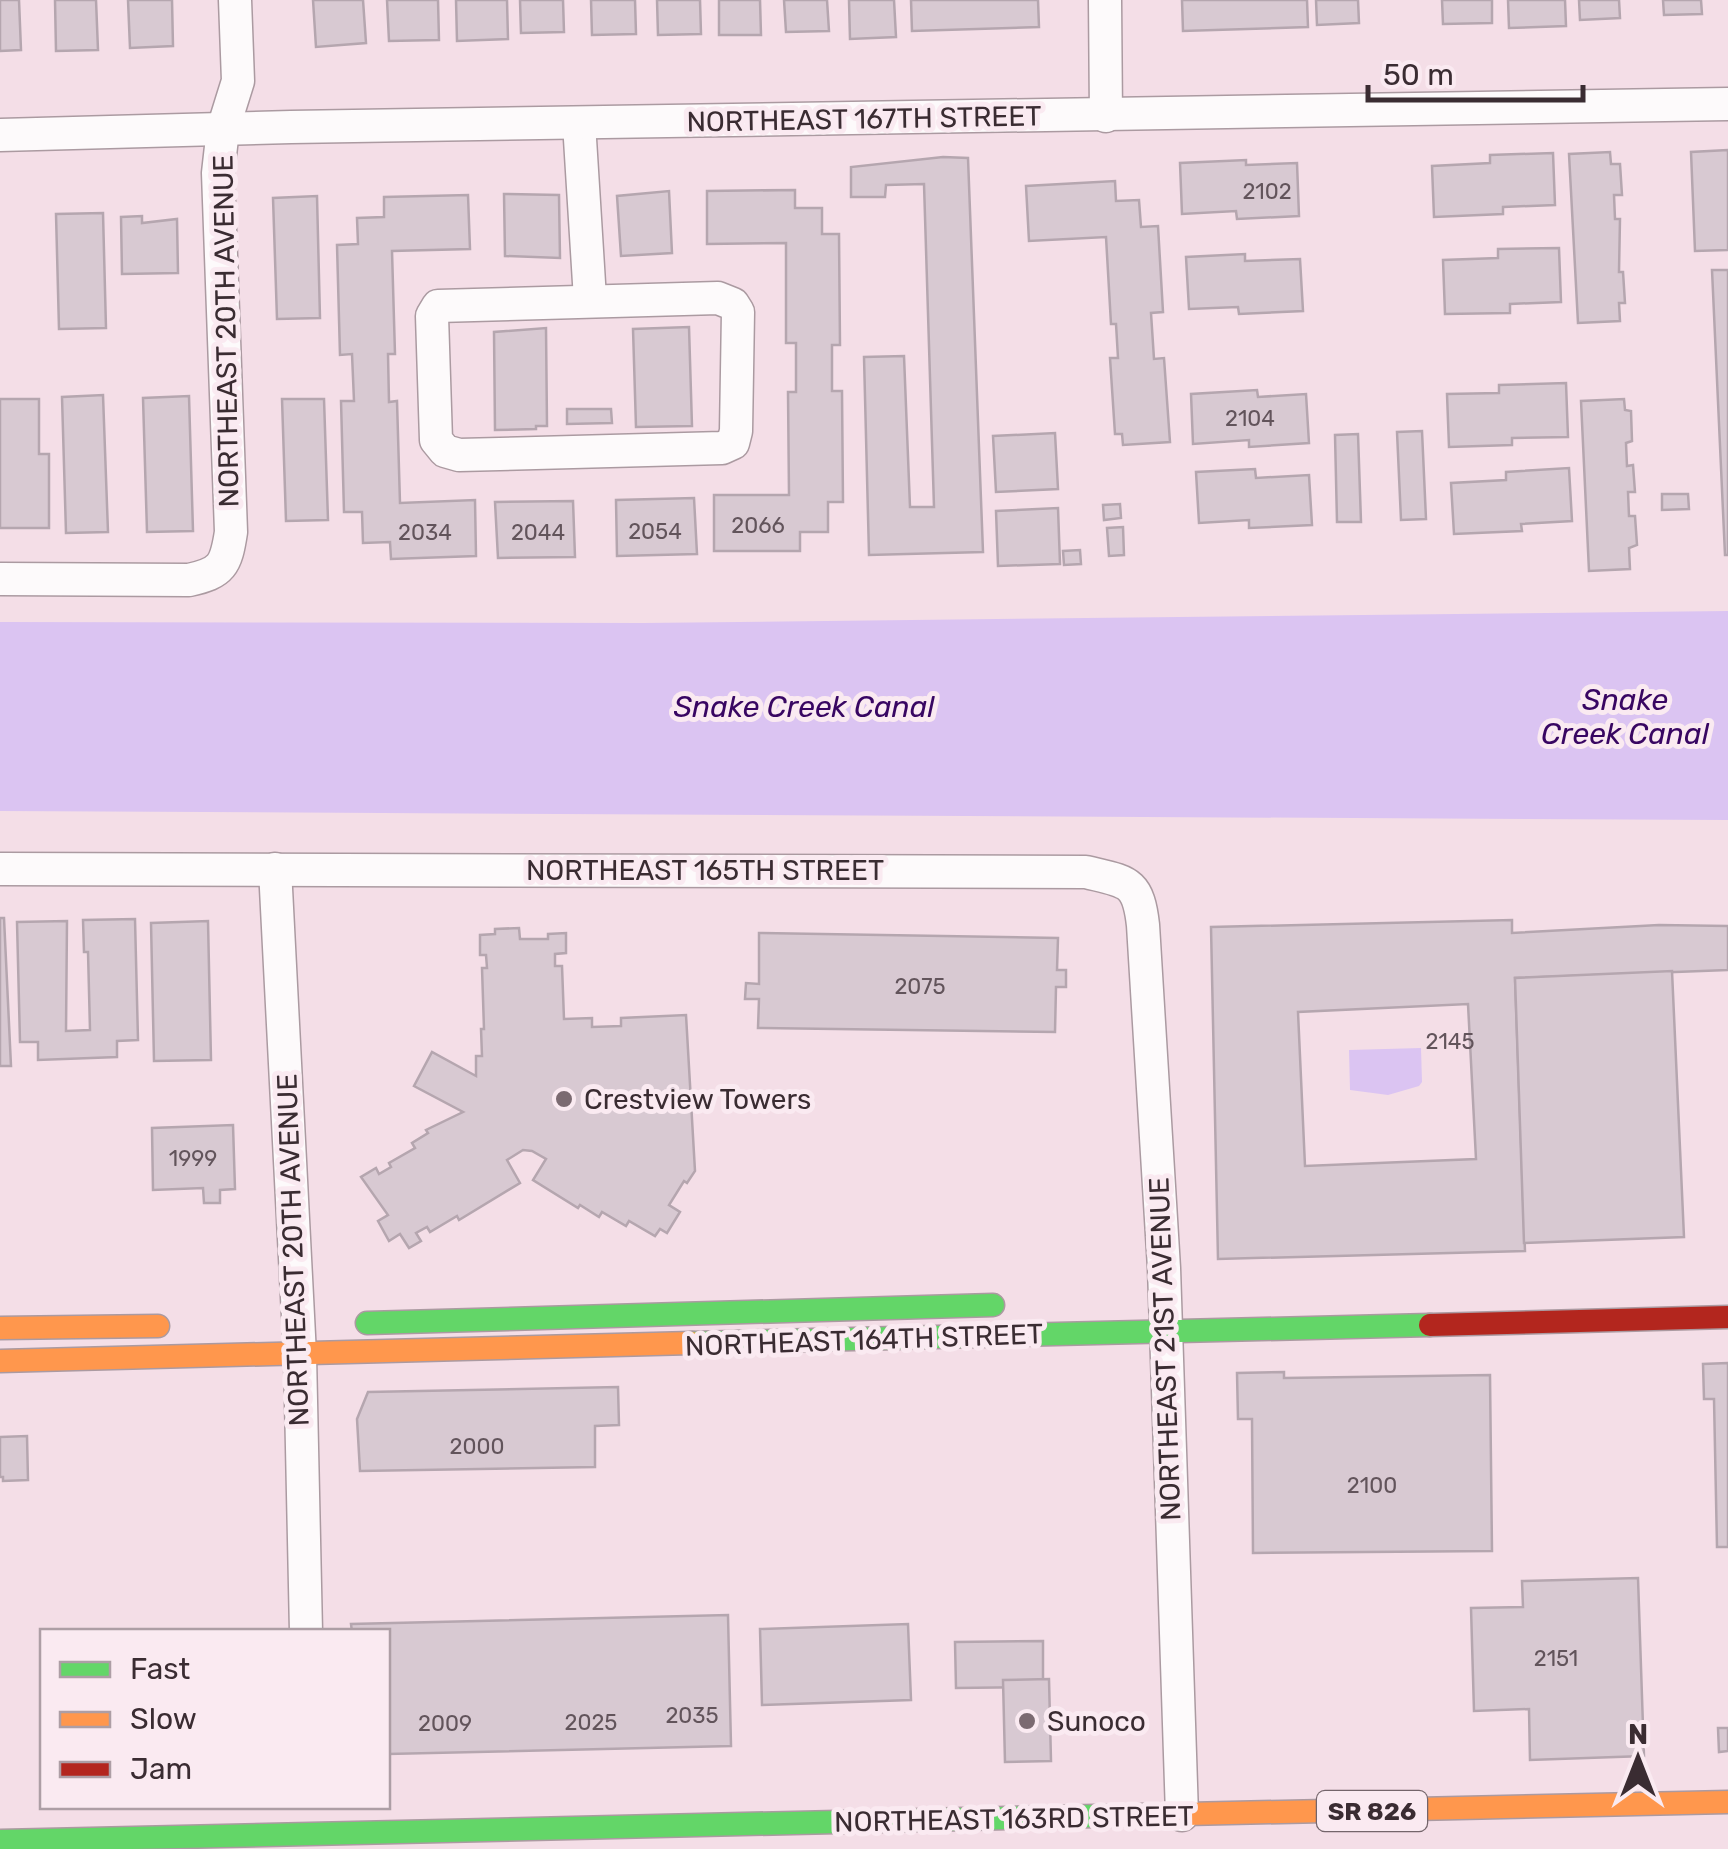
<svg xmlns="http://www.w3.org/2000/svg" width="1728" height="1849" font-family="Rubik,sans-serif">
  <style>
    .water { fill: #dbc4f2 }
    .building { fill: #d8c9d2; stroke: #b5a6af; stroke-width: 2.5; fill-rule: evenodd }
    .lines { fill: none; stroke-linecap: round; stroke-linejoin: round }
    .street-casing { stroke: #ab9aa1; stroke-width: 35 }
    .fast-casing { stroke: #ab9aa1; stroke-width: 25 }
    .slow-casing { stroke: #ab9aa1; stroke-width: 25 }
    .jam-casing { stroke: #ab9aa1; stroke-width: 25 }
    .street { stroke: #fdfafb; stroke-width: 32 }
    .fast { stroke: #63d668; stroke-width: 22 }
    .slow { stroke: #ff974d; stroke-width: 22 }
    .jam { stroke: #b3261e; stroke-width: 22 }
    .poi-dot { fill: #7b6a71; stroke: #faeaf1; stroke-width: 4 }
    .labels { text-anchor: middle; dominant-baseline: central; stroke-width: 10; stroke-linejoin: round; paint-order: stroke }
    .number-label { font-size: 22px; fill: #62545b }
    .shield { fill: #faeaf1; stroke: #74656b; stroke-width: 2.5 }
    .shield-label { font-size: 25px; font-weight: bold; fill: #3a2c32 }
    .street-label { font-size: 28px; fill: #3a2c32; stroke: #faeaf1 }
    .poi-label { font-size: 28px; fill: #3a2c32; stroke: #faeaf1; text-anchor: start }
    .water-label { font-size: 30px; font-style: italic; fill: #380662; stroke: #faeaf1 }
  </style>
  <rect width="100%" height="100%" fill="#f4dee7"/>
  <g class="water">
    <path d="M1728 611V820L0 811V622L643 623Z"/>
    <path d="M1421 1048 1422 1082 1419 1086 1388 1095 1350 1090 1349 1050Z"/>
  </g>
  <g class="building">
    <path d="M0 0H19L21 50 0 51Z"/>
    <path d="M55 0H96L98 50 56 51Z"/>
    <path d="M128 0H172L173 46 130 48Z"/>
    <path d="M313 0H363L366 43 316 47Z"/>
    <path d="M387 0H438L439 40 389 41Z"/>
    <path d="M456 0H507L508 39 457 41Z"/>
    <path d="M520 0H563L564 32 521 33Z"/>
    <path d="M591 0H635L636 34 592 35Z"/>
    <path d="M657 0H700L701 34 658 35Z"/>
    <path d="M719 0H760L761 35H719Z"/>
    <path d="M784 0H827L829 31 786 32Z"/>
    <path d="M849 0H894L896 37 850 39Z"/>
    <path d="M911 0H1038L1039 27 912 31Z"/>
    <path d="M1182 0H1307L1308 27 1183 31Z"/>
    <path d="M1316 0H1358L1359 23 1317 25Z"/>
    <path d="M1442 0H1492V23L1443 24Z"/>
    <path d="M1508 0H1565L1566 26 1509 28Z"/>
    <path d="M1579 0H1619L1620 18 1580 20Z"/>
    <path d="M1663 0H1701L1702 14 1664 15Z"/>
    <path d="M1728 150V250L1695 251 1691 152Z"/>
    <path d="M1610 152 1611 164H1620L1622 195H1614L1615 219H1620L1619 272H1623L1625 303H1619L1620 321 1578 323 1569 154Z"/>
    <path d="M1553 153 1555 205 1503 207V214L1434 217 1432 166 1490 163V155Z"/>
    <path d="M943 157 968 158 983 552 869 555 864 357 904 356 910 507H934L924 184 886 185 885 197H851V167Z"/>
    <path d="M1246 160V165L1297 163 1299 216 1237 219 1236 211 1182 214 1180 163Z"/>
    <path d="M1115 181 1116 201 1139 200 1141 227 1158 226 1163 312 1151 313 1154 359 1164 358 1170 442 1123 445 1122 434H1115L1110 358H1118L1116 324H1111L1106 237 1029 241 1026 186Z"/>
    <path d="M795 190V208H822V234H839L840 345H832V391H842L843 502H828V532H800V551H714V495H789L788 392H796V343H786V243L707 244V191Z"/>
    <path d="M669 191 672 253 621 256 617 196Z"/>
    <path d="M504 194 559 195 560 258 505 256Z"/>
    <path d="M468 195 470 249 392 251 395 354H388L389 402 397 401 400 503 475 500 476 556 391 559 390 542 363 543 362 512H344L341 401H354L352 354 340 355 337 245 358 244 357 218 384 217V197Z"/>
    <path d="M317 196 320 318 277 319 273 198Z"/>
    <path d="M103 213 106 328 59 329 56 214Z"/>
    <path d="M142 216V223L177 219 178 273 122 274 121 217Z"/>
    <path d="M1559 248 1561 302 1510 304V313L1445 314 1443 260 1498 258V249Z"/>
    <path d="M1245 254V261L1300 259 1303 311 1239 314 1238 307 1189 309 1186 257Z"/>
    <path d="M1712 270H1728V555H1725Z"/>
    <path d="M689 327 692 426 636 427 633 329Z"/>
    <path d="M546 328 547 426H536V429L495 430 494 332Z"/>
    <path d="M1566 383 1568 437 1512 438V445L1449 447 1447 394 1499 393V385Z"/>
    <path d="M1257 390 1258 397 1306 394 1309 443 1249 447V440L1193 444 1191 394Z"/>
    <path d="M103 395 108 532 66 533 62 397Z"/>
    <path d="M189 396 193 531 147 532 143 398Z"/>
    <path d="M0 399H39V454H49V528H0Z"/>
    <path d="M282 399H324L328 520 286 521Z"/>
    <path d="M1624 399 1625 410 1631 411 1632 441 1626 443 1627 466 1633 465 1635 492H1628L1629 516H1635L1637 545 1629 548 1630 569 1589 571 1581 401Z"/>
    <path d="M567 409H611L612 423 567 424Z"/>
    <path d="M1422 431 1426 519 1401 520 1397 432Z"/>
    <path d="M1055 433 1058 489 996 492 993 436Z"/>
    <path d="M1358 434 1361 522H1337L1335 435Z"/>
    <path d="M1569 468 1572 521 1521 524 1522 531 1454 534 1451 483 1506 480V472Z"/>
    <path d="M1255 469 1256 478 1309 475 1312 525 1249 528V520L1199 523 1196 472Z"/>
    <path d="M1662 494H1688L1689 509 1662 510Z"/>
    <path d="M694 498 697 554 617 556 616 500Z"/>
    <path d="M573 501 575 557 498 558 495 502Z"/>
    <path d="M1120 504 1121 518 1104 520 1103 505Z"/>
    <path d="M1058 508 1060 564 998 566 996 511Z"/>
    <path d="M1123 527 1124 555 1109 556 1107 528Z"/>
    <path d="M1080 550 1081 564 1064 565 1063 551Z"/>
    <path d="M0 918H4L11 1066H0Z"/>
    <path d="M135 919 138 1040 117 1041V1057L38 1060V1042H20L17 922 67 921 66 1031 90 1030 88 952H84L83 920Z"/>
    <path d="M1512 920V933L1659 925 1728 926V970L1515 978 1525 1251 1218 1259 1211 927ZM1468 1004 1476 1159 1305 1166 1298 1012Z"/>
    <path d="M208 921 211 1060 154 1061 151 923Z"/>
    <path d="M519 928 520 939H548V934L566 933V953L555 954V966H562L564 1019 592 1018V1027L621 1026V1018L686 1015 695 1171 687 1183 684 1181 669 1205 680 1212 667 1233 660 1229 655 1236 629 1221 626 1226 602 1212 599 1217 580 1205 578 1208 533 1180 546 1159 532 1151 523 1150 507 1160 520 1183 459 1220 457 1216 430 1232 427 1227 416 1233 421 1241 409 1248 400 1234 389 1241 378 1221 388 1215 361 1177 376 1168 379 1174 391 1167 389 1163 415 1148 412 1143 428 1133 426 1130 463 1112 414 1086 432 1052 476 1076V1056H482L481 1029H484L482 968H487L486 955H480V935L495 934V929Z"/>
    <path d="M759 933 1058 938 1057 970H1066V987H1056L1055 1032 758 1028 759 999H745L746 983 759 984Z"/>
    <path d="M1672 971 1684 1237 1524 1243 1515 978Z"/>
    <path d="M233 1125 235 1189 220 1190V1203H204L203 1188 153 1190 152 1128Z"/>
    <path d="M1728 1363V1547H1717L1714 1399H1704L1703 1364Z"/>
    <path d="M1284 1372V1378L1490 1375 1492 1551 1253 1553 1252 1419H1238L1237 1373Z"/>
    <path d="M618 1387 619 1425 595 1426V1467L360 1471 357 1419 368 1392Z"/>
    <path d="M27 1436 28 1480 3 1481V1477H0V1437Z"/>
    <path d="M1638 1578 1644 1756 1530 1760 1529 1709 1474 1711 1471 1608 1523 1607 1522 1581Z"/>
    <path d="M728 1615 731 1746 388 1754V1632H352L351 1624Z"/>
    <path d="M908 1624 911 1700 762 1705 760 1629Z"/>
    <path d="M1043 1641V1687L956 1688 955 1642Z"/>
    <path d="M1049 1679 1051 1761 1005 1762 1003 1680Z"/>
    <path d="M1718 1728H1728V1751L1719 1752Z"/>
  </g>
  <g class="lines">
    <defs>
      <g id="street">
        <path d="M1105 0 1106 116"/>
        <path d="M579 123 590 299"/>
        <path d="M0 135 291 127 1728 104"/>
        <path d="M718 298 733 304 738 312 736 431 733 443 722 448 459 455 445 451 436 440 432 316 438 306Z"/>
        <path d="M0 579 189 580C222 573 226 565 231 532L218 173 223 129 238 81 235 0"/>
        <path d="M0 869 1086 872C1127 882 1138 880 1143 925L1164 1268 1182 1815"/>
        <path d="M275 869 300 1355 306 1632"/>
      </g>
      <g id="fast">
        <path d="M367 1323 993 1305"/>
        <path d="M692 1343 1430 1325"/>
        <path d="M0 1841 1186 1814"/>
      </g>
      <g id="slow">
        <path d="M0 1328 158 1326"/>
        <path d="M0 1361 692 1343"/>
        <path d="M1186 1814 1728 1802"/>
      </g>
      <path id="jam" d="M1430 1325 1728 1317"/>
    </defs>
    <use href="#street" class="street-casing"/>
    <use href="#fast" class="fast-casing"/>
    <use href="#slow" class="slow-casing"/>
    <use href="#jam" class="jam-casing"/>
    <use href="#street" class="street"/>
    <use href="#fast" class="fast"/>
    <use href="#slow" class="slow"/>
    <use href="#jam" class="jam"/>
  </g>
  <g class="poi-dot">
    <circle cx="564" cy="1099" r="10"/>
    <circle cx="1027" cy="1721" r="10"/>
  </g>
  <g class="labels">
    <g class="number-label">
      <text x="1267" y="191">2102</text>
      <text x="1250" y="418">2104</text>
      <text x="758" y="525">2066</text>
      <text x="655" y="531">2054</text>
      <text x="425" y="532">2034</text>
      <text x="538" y="532">2044</text>
      <text x="920" y="986">2075</text>
      <text x="1450" y="1041">2145</text>
      <text x="193" y="1158">1999</text>
      <text x="477" y="1446">2000</text>
      <text x="1372" y="1485">2100</text>
      <text x="1556" y="1658">2151</text>
      <text x="692" y="1715">2035</text>
      <text x="591" y="1722">2025</text>
      <text x="445" y="1723">2009</text>
    </g>
    <rect class="shield" x="1317" y="1791" width="110" height="40" rx="8"/>
    <g class="shield-label">
      <text x="1372" y="1811">SR 826</text>
    </g>
    <g class="street-label">
      <text transform="translate(864 119) rotate(-1)">NORTHEAST 167TH STREET</text>
      <text transform="translate(226 331) rotate(-91)">NORTHEAST 20TH AVENUE</text>
      <text x="705" y="870">NORTHEAST 165TH STREET</text>
      <text transform="translate(293 1250) rotate(-92)">NORTHEAST 20TH AVENUE</text>
      <text transform="translate(864 1340) rotate(-2)">NORTHEAST 164TH STREET</text>
      <text transform="translate(1165 1349) rotate(-92)">NORTHEAST 21ST AVENUE</text>
      <text transform="translate(1014 1819) rotate(-1)">NORTHEAST 163RD STREET</text>
    </g>
    <g class="poi-label">
      <text x="584" y="1099">Crestview Towers</text>
      <text x="1047" y="1721">Sunoco</text>
    </g>
    <g class="water-label">
      <text x="1625" y="700">Snake<tspan x="1625" dy="34">Creek Canal</tspan></text>
      <text x="804" y="707">Snake Creek Canal</text>
    </g>
  </g>
  <rect x="40" y="1629" width="350" height="180" fill="#faeaf1" stroke="#ad9ea5" stroke-width="2.5"/>
  <rect x="60" y="1662" width="50" height="15" fill="#63d668" stroke="#ad9ea5" stroke-width="2.5"/>
  <text x="130" y="1679" font-size="30" fill="#3a2c32">Fast</text>
  <rect x="60" y="1712" width="50" height="15" fill="#ff974d" stroke="#ad9ea5" stroke-width="2.5"/>
  <text x="130" y="1729" font-size="30" fill="#3a2c32">Slow</text>
  <rect x="60" y="1762" width="50" height="15" fill="#b3261e" stroke="#ad9ea5" stroke-width="2.5"/>
  <text x="130" y="1779" font-size="30" fill="#3a2c32">Jam</text>
  <g transform="translate(1638 1759)" stroke="#faeaf1" stroke-width="8" paint-order="stroke">
  <path d="M0-8L18 38L0 25L-18 38Z" fill="#3a2c32"/>
  <text y="-15" font-size="28" font-weight="bold" text-anchor="middle" fill="#3a2c32">N</text>
  </g>
  <path d="M1368 85v15h215v-15" fill="none" stroke="#3a2c32" stroke-width="5"/>
  <text x="1383" y="85" font-size="30" fill="#3a2c32" stroke="#faeaf1" stroke-width="8" paint-order="stroke">50 m</text>
</svg>
